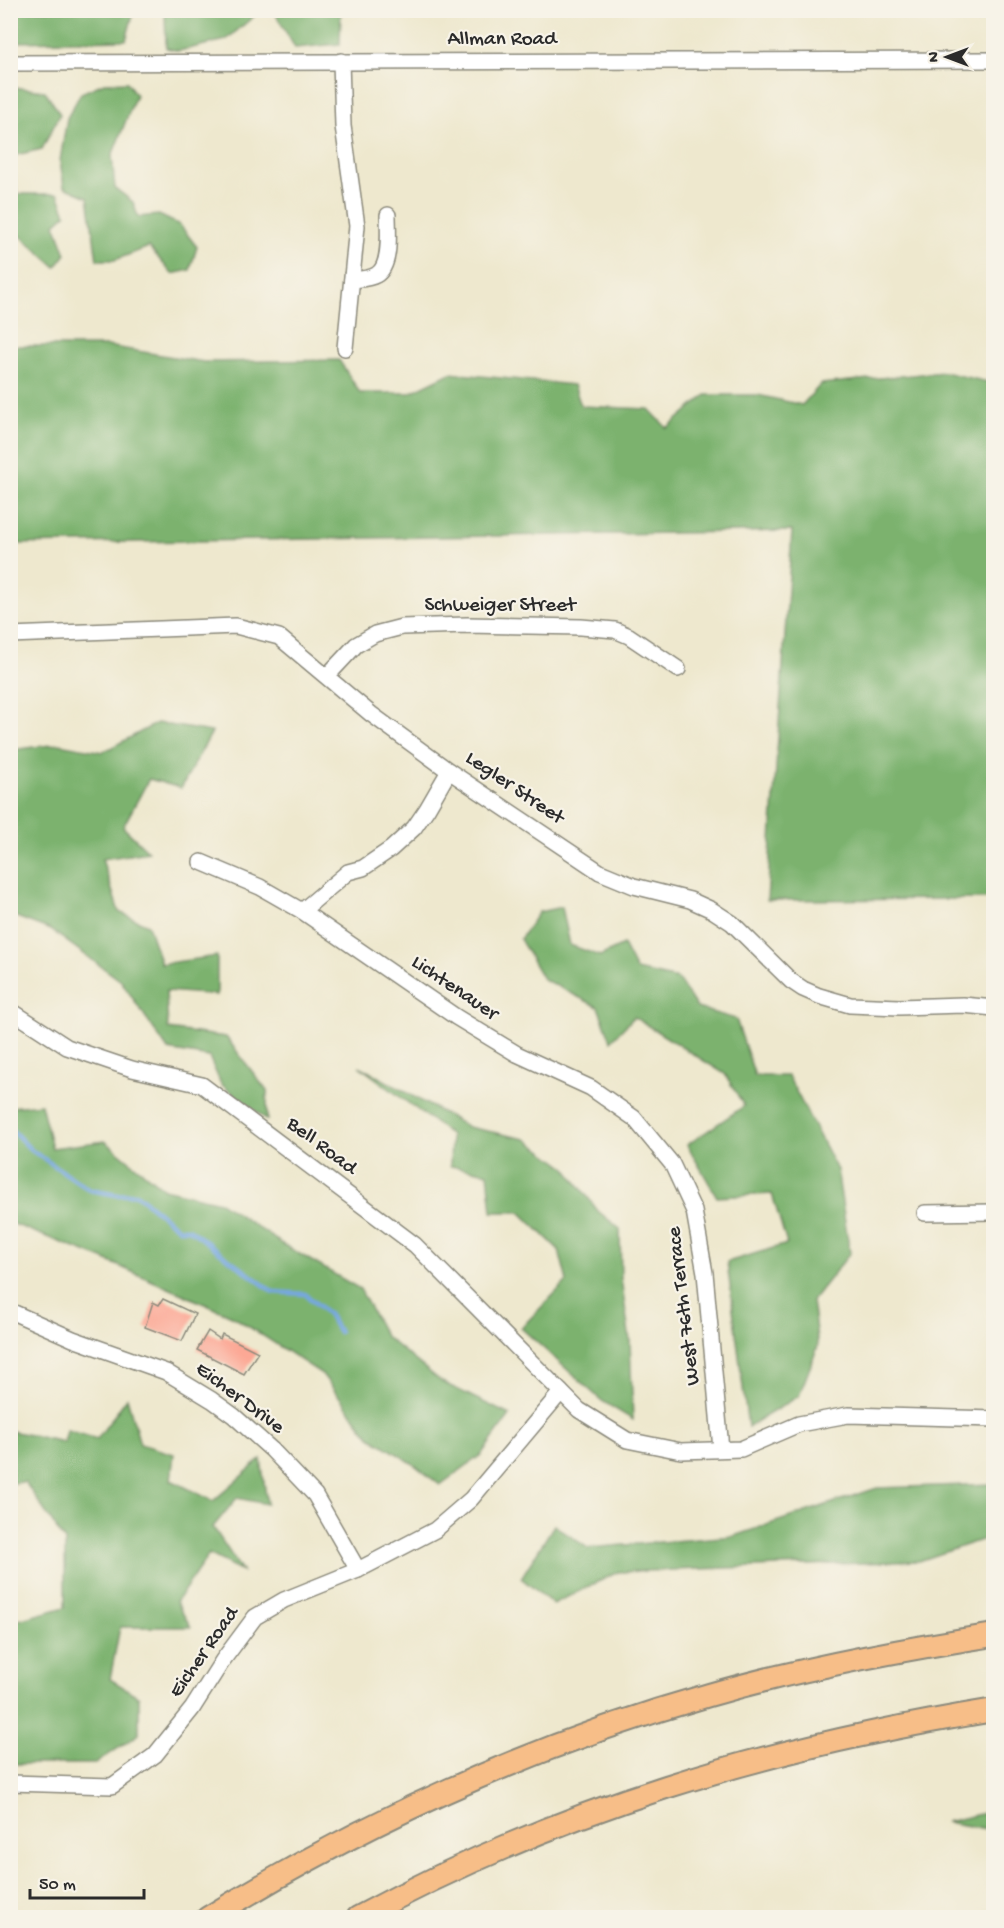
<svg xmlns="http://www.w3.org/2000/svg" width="1004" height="1928" font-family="'Gochi Hand',sans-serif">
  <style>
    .forest { fill: #7bb26e; stroke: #536e4c; stroke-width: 1.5 }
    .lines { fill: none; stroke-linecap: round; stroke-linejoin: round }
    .stream { stroke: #76a7e0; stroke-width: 4.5 }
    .building { fill: #fca895 }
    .minor-casing { stroke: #8c8a7c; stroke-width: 18 }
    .highway-casing { stroke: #8c8a7c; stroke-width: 26 }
    .minor { stroke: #fff; stroke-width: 15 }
    .highway { stroke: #f7be88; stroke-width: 22 }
    .labels { text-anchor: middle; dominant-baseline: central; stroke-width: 4.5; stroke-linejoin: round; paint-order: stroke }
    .street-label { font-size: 21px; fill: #2b2b2b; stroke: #f7f3e8 }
  </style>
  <rect width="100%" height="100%" fill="#f7f3e8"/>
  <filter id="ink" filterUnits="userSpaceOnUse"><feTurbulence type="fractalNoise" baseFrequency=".0167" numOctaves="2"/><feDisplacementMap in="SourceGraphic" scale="12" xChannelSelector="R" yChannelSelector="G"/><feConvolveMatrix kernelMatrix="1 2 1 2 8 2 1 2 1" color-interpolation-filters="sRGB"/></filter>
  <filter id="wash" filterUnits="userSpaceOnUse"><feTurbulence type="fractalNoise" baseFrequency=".008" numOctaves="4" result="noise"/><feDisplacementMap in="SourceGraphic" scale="24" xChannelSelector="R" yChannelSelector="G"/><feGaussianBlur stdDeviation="1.35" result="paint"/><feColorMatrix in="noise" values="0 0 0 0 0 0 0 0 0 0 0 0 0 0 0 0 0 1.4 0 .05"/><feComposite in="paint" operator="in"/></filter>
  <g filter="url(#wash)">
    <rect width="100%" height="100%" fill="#eee8ce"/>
    <g class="forest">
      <path d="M10 11 11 10 134 11 126 40 11 42Z"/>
      <path d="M165 11V10L260 11 226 40 179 51 166 48Z"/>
      <path d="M274 11H341L340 44 295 48Z"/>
      <path d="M127 82 136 95 112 156 115 188 133 202 138 217 159 215 180 225 197 247 190 270 172 274 149 247 115 260H97L88 197 64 187 60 161 67 118 81 93 104 83Z"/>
      <path d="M11 87 45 91 60 114 42 149 11 156Z"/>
      <path d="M11 158 17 194H58L66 214 55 224 66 254 56 267 15 231H11Z"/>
      <path d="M11 346H107L204 362 339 360 360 393H409L450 373 574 385 581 406 649 409 667 428 706 395H758L802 405 821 384 879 378 944 372 993 383V899L767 900 792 531 11 544Z"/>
      <path d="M157 723 212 732 181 788 149 779 123 827 149 852 102 859 119 912 148 925 161 964 217 956V995L166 991 168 1029 226 1037 267 1091V1120L221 1084 209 1057 168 1050 121 981 51 930 11 915V750L59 744 103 752Z"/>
      <path d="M562 907 570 945 600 956 623 945 636 970 678 979 697 1008 736 1019 755 1076H788L837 1170 850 1253 812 1301 818 1346 799 1396 748 1427 727 1262 787 1244 772 1194 717 1197 687 1145 744 1106 725 1074 634 1017 611 1041 598 1007 543 979 520 939 539 912Z"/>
      <path d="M359 1066 468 1127 526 1139 566 1168 598 1211 620 1229 621 1278 630 1341 633 1420 602 1401 521 1328 567 1281 559 1250 520 1212H492L488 1173 450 1166 451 1135Z"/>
      <path d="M41 1104 52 1148 105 1141 164 1189 220 1202 284 1245 360 1289 385 1336 442 1382 510 1415 481 1455 440 1485 412 1463 370 1437 322 1374 234 1317 103 1259 11 1223V1107Z"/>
      <path d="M127 1398 140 1444 174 1454 171 1480 213 1501 261 1459 267 1504 237 1498 213 1527 242 1571 209 1554 176 1602 191 1627H120L110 1679 139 1697V1734L95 1764H11V1622L65 1607V1541L25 1482 11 1483V1431L64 1442 67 1430 97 1439Z"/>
      <path d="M993 1484V1536L919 1561 618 1572 553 1604 521 1578 554 1525 588 1548 734 1536 877 1488Z"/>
      <path d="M993 1811V1830L946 1822Z"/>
    </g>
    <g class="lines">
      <path class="stream" d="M10 1128 31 1150 90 1190 117 1195 136 1194 179 1229H189L273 1292 305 1294 328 1314 339 1332"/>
    </g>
    <g id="blocks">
      <g class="building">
        <path d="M163 1299 195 1314 182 1341 145 1327 153 1302 159 1305Z"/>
        <path d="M208 1331 220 1339 222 1334 258 1352 244 1374 197 1350Z"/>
      </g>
    </g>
  </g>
  <g filter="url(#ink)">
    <use href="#blocks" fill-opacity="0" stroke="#8c8a7c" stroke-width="1.5"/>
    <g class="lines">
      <defs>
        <g id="minor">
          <path d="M341 61 343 126 357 226 345 348"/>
          <path d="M10 63 994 60"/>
          <path d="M352 280C360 279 369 279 376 275 392 266 388 230 388 215"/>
          <path d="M10 635 236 626 279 637 371 714 449 771 600 872 634 886 690 900 712 910 732 923 791 981 803 989 819 996 850 1005 899 1007 963 1005 994 1008"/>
          <path d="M327 676 356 645 375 634 402 627 467 625 581 627 615 630 629 636 678 669"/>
          <path d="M201 862 260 887 302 911 456 1017 517 1054 591 1088 634 1118 672 1164 694 1211 705 1273 721 1449"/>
          <path d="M302 911 348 872 363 868 391 849 414 828 427 809 449 771"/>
          <path d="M10 1010 67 1047 132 1069 202 1085 415 1245 579 1410 627 1440 681 1451 741 1449 799 1424 848 1415 994 1419"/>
          <path d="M925 1213 994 1212"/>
          <path d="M10 1311 73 1339 166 1372 212 1400 234 1416 272 1450 315 1495 358 1570"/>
          <path d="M10 1783 112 1786 155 1755 192 1709 223 1660 255 1617 284 1600 358 1570 435 1530 471 1499 561 1392"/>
        </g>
        <g id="highway">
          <path d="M208 1918C364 1822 533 1745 709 1695 802 1668 898 1650 994 1635"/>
          <path d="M358 1918C560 1808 768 1747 994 1710"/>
        </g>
      </defs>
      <use href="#minor" class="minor-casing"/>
      <use href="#highway" class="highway-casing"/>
      <use href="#minor" class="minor"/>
      <use href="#highway" class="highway"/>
    </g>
  </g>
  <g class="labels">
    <g class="street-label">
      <text x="502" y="40">Allman Road</text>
      <text x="500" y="606">Schweiger Street</text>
      <text transform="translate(514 789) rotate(34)">Legler Street</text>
      <text transform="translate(454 989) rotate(34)">Lichtenauer</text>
      <text transform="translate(321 1147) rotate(37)">Bell Road</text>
      <text transform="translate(685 1306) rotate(-97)">West 76th Terrace</text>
      <text transform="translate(239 1399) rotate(37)">Eicher Drive</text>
      <text transform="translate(205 1653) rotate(-55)">Eicher Road</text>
    </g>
  </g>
  <rect width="1004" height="1928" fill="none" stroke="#f7f3e8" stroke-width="36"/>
  <g transform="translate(947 57) rotate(270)" stroke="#f7f3e8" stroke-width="4.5" paint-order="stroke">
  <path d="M0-4.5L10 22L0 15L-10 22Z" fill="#2b2b2b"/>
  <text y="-9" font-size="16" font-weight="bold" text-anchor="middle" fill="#2b2b2b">N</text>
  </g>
  <path d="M30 1889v9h114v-9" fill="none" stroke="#2b2b2b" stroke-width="3"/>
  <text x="39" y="1889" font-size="18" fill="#2b2b2b" stroke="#f7f3e8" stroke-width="4.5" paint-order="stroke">50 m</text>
</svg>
